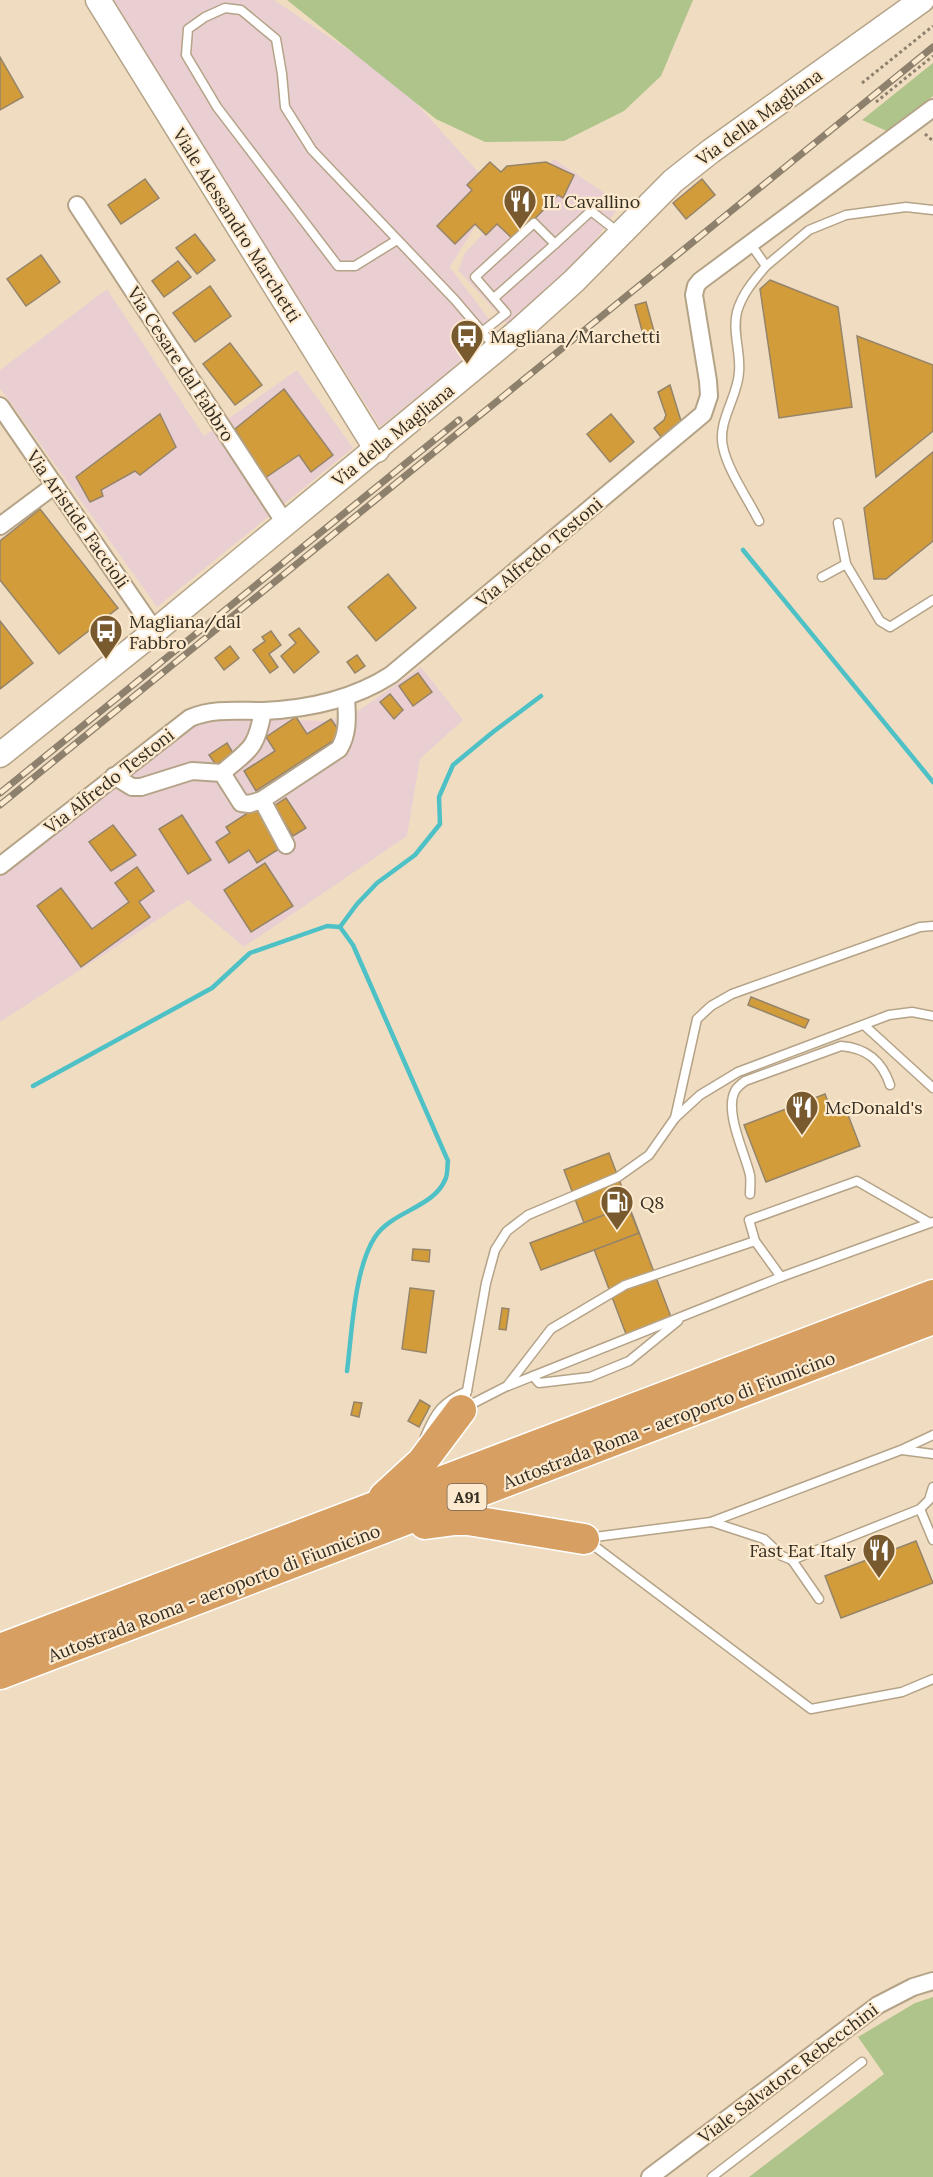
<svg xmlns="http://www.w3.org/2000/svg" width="933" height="2177" font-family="Lora,serif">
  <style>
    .industrial { fill: #e9cfd2 }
    .green { fill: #aec48a }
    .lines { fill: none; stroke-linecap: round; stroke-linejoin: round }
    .stream { stroke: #4ec1c6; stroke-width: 4.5 }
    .building { fill: #d29c3a; stroke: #95846a; stroke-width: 1.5 }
    .lane-casing { stroke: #b5a388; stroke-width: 11 }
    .street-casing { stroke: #b5a388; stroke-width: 20 }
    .secondary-casing { stroke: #b5a388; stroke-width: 27 }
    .highway-casing { stroke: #fff; stroke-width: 33 }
    .path { stroke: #8d806d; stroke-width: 3; stroke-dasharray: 3 3; stroke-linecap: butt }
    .lane { stroke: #fff; stroke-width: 8 }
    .street { stroke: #fff; stroke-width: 16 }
    .secondary { stroke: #fff; stroke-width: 24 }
    .highway { stroke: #d79f62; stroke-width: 30 }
    .rail-casing { stroke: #8d806d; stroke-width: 7 }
    .rail { stroke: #fdeace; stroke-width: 4.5; stroke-dasharray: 14; stroke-linecap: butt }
    .labels { text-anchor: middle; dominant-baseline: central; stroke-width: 4.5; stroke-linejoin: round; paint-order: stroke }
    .shield { fill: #fdeace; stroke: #716656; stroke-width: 1.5 }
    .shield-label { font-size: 16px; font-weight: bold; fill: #352e23 }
    .street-label { font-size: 18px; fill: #352e23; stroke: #fdeace }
    .poi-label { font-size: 18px; fill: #352e23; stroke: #fdeace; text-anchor: start }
  </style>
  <rect width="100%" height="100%" fill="#f0ddc1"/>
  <g class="industrial">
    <path d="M111 0H274L398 83 499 195 479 220 450 267 498 331 380 427Z"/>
    <path d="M554 159 621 204 586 253 509 326 458 270 465 253Z"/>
    <path d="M107 289 204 436 297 370 353 448 157 607 0 388V370Z"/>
    <path d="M421 667 463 720 420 759 407 836 244 947 188 900 0 1022V874L183 730 197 723 218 718 329 721 358 711Z"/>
  </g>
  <g class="green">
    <path d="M287 0H693L661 76 624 111 564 141 485 142 436 119Z"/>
    <path d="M933 63V96L889 132 862 120Z"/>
    <path d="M933 1997V2177H749L884 2074 858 2037 915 2003Z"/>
  </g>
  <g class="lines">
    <g class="stream">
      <path d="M743 550 933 782"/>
      <path d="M340 927 357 904 377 883 415 855 440 824 439 797 453 765 493 732 541 696"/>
      <path d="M33 1086 212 988 250 953 327 926 340 927 353 945 448 1161C447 1167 448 1175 445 1180 433 1208 392 1211 375 1237 354 1269 352 1333 347 1371"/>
    </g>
  </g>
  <g class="building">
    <path d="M0 57 23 97 0 110Z"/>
    <path d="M490 162 501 172 507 166 546 162 574 175 563 198 558 195 514 240 497 224 486 235 475 224 455 244 437 226 472 190 467 185Z"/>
    <path d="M145 179 159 198 121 224 108 205Z"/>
    <path d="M702 179 715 195 686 219 673 203Z"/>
    <path d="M195 234 215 260 197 274 176 248Z"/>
    <path d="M41 255 60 282 26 306 7 279Z"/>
    <path d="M178 261 191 277 164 297 152 281Z"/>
    <path d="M770 280 838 307 852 407 779 418 760 289Z"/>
    <path d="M210 286 231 316 195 342 173 313Z"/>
    <path d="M646 302 655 335 644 338 635 305Z"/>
    <path d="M857 336 933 365V431L876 477Z"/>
    <path d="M230 343 262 385 235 405 203 364Z"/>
    <path d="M670 385 681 421 661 437 654 428 664 420 666 415 658 392Z"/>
    <path d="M284 389 333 455 311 472 299 455 265 478 235 429Z"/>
    <path d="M160 414 176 447 140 475 135 471 101 490 103 496 90 502 76 477Z"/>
    <path d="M611 414 634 442 610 462 587 434Z"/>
    <path d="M933 452V541L886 579H874L864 508Z"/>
    <path d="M40 509 118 608 59 654 0 580V541Z"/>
    <path d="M388 574 416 608 376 641 348 607Z"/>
    <path d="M0 621 33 663 0 689Z"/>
    <path d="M299 628 319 652 294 673 281 656 296 643 289 635Z"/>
    <path d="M271 631 281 645 269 654 278 667 270 673 253 650 265 641 262 637Z"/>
    <path d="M230 646 239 658 224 670 215 658Z"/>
    <path d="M357 655 365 666 355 673 347 662Z"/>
    <path d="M418 673 432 692 413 706 399 686Z"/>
    <path d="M390 694 403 710 394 719 380 702Z"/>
    <path d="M296 717 307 734 331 719 342 735 256 791 244 771 275 751 266 737Z"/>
    <path d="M227 743 233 753 216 765 209 755Z"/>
    <path d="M286 798 306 828 293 836 274 806Z"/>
    <path d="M257 807 282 847 257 863 249 850 229 863 216 842 230 833 226 827Z"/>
    <path d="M182 815 211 860 188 874 159 829Z"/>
    <path d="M113 825 136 855 111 871 89 842Z"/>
    <path d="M265 863 293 906 251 932 224 890Z"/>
    <path d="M137 867 154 891 139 902 150 917 81 967 37 906 61 888 92 929 129 902 115 883Z"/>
    <path d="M751 997 809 1020 805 1028 748 1005Z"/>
    <path d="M825 1094 832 1112 845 1107 860 1146 766 1182 744 1125Z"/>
    <path d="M609 1153 671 1317 626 1334 564 1170Z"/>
    <path d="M628 1206 639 1233 541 1270 530 1243Z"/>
    <path d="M413 1249 430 1250 429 1262 412 1260Z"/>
    <path d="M410 1288 434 1291 426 1353 402 1349Z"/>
    <path d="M502 1308 509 1309 506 1330 499 1329Z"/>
    <path d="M420 1400 430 1406 419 1427 408 1421Z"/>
    <path d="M354 1402 362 1403 359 1417 351 1415Z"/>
    <path d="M916 1541 933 1583 841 1618 825 1576Z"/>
  </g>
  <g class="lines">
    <defs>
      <g id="lane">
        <path d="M397 240 355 266H338L217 107 186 55 188 29 205 17 225 8 241 10 276 39 282 74 285 107 312 150 455 300 495 347"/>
        <path d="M750 243 766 266C754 280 742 294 737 312 732 332 741 352 739 372 738 397 717 421 723 447 728 471 748 499 759 521"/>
        <path d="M555 244 591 211 618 232"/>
        <path d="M766 266 809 230 846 215 906 207 933 210"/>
        <path d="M482 332 506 313 475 277 534 223 555 244 494 298"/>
        <path d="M838 523 846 564 880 621 890 627 933 600"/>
        <path d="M822 577 846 564"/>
        <path d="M864 1025 933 1088"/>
        <path d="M675 1118 697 1019 711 1006 732 994 920 927 933 926"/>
        <path d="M750 1194C750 1188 751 1181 750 1175 745 1153 724 1112 735 1091 737 1087 741 1084 745 1081L841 1046C867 1048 882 1061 890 1085"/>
        <path d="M930 1223 857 1181 749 1220 755 1241 781 1277 930 1223 933 1222"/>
        <path d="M533 1376 539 1383 590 1377 629 1361 678 1321"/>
        <path d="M508 1386 781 1277"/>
        <path d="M462 1407 467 1391 486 1283 495 1250 507 1231 528 1215 618 1177 649 1155 675 1118 700 1095 738 1072 889 1015 912 1012 933 1016"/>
        <path d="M464 1408 507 1386 551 1329 625 1285 755 1241"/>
        <path d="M425 1437C436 1411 442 1403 467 1391"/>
        <path d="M902 1450 933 1454"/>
        <path d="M920 1509 933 1540"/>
        <path d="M712 1522 764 1539 782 1556 792 1560 920 1509 929 1500 933 1487"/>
        <path d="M587 1538 711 1522 901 1450 933 1435"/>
        <path d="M589 1542 811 1709 902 1692 933 1679"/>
        <path d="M792 1560 819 1599"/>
        <path d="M712 2177 862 2062"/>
      </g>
      <g id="street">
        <path d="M77 205 285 523"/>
        <path d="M0 406 155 631"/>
        <path d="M0 526 55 485"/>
        <path d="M222 773C251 748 256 749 263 711"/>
        <path d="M114 776 132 787H141L192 771 222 773 241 803 249 804 262 800 339 749C349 733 347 715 346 697"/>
        <path d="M262 800 286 845"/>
        <path d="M0 866 190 718C213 708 238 711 263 711 309 709 352 700 391 675L703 414 709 396 708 381 694 295 696 286 700 281 933 108"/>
        <path d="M650 2177 878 2005 913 1987 933 1981"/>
      </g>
      <g id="secondary">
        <path d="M98 0 377 450"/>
        <path d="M0 755 155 631 515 334 574 281 673 181 711 151 922 0"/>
      </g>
      <g id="highway">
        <path d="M384 1497 422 1462 461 1410"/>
        <path d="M425 1524 455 1520H468L584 1539"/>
        <path d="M0 1649 933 1295"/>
        <path d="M0 1674 933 1319"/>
      </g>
    </defs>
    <use href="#lane" class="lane-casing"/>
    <use href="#street" class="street-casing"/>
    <use href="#secondary" class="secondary-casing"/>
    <use href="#highway" class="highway-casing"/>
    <g class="path">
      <path d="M862 83 933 26"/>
      <path d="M876 102 933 56"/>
      <path d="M925 134 933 141"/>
    </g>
    <use href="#lane" class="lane"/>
    <use href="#street" class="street"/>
    <use href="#secondary" class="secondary"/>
    <use href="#highway" class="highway"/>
    <defs>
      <g id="rail">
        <path d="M0 793 459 420"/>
        <path d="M0 805 933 47"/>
      </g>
    </defs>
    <use href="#rail" class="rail-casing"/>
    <use href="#rail" class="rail"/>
  </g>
  <defs>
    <symbol id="restaurant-pin" viewBox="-11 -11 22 30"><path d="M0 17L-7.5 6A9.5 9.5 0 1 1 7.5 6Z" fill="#795a2f" stroke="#fdeace"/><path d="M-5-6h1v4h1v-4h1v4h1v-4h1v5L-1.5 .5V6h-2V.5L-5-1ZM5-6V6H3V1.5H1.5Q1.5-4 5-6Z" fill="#fff"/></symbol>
    <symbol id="bus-pin" viewBox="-11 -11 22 30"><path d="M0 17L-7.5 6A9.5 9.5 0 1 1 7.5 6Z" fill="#795a2f" stroke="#fdeace"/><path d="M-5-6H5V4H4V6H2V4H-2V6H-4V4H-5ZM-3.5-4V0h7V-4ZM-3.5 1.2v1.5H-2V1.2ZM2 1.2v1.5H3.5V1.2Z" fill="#fff"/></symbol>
    <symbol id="fuel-pin" viewBox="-11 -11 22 30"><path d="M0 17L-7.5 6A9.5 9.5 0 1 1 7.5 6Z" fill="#795a2f" stroke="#fdeace"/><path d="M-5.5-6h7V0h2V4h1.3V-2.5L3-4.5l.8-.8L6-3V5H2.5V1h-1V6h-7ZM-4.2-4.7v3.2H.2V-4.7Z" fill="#fff"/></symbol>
  </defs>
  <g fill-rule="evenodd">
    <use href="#restaurant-pin" x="501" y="182" width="38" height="52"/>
    <use href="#bus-pin" x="448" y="317" width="38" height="52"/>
    <use href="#bus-pin" x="87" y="612" width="38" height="52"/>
    <use href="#restaurant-pin" x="783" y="1088" width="38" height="52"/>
    <use href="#fuel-pin" x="598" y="1183" width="38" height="52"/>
    <use href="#restaurant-pin" x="860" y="1531" width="38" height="52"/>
  </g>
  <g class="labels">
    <rect class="shield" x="447.5" y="1484" width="39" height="26" rx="4.5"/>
    <g class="shield-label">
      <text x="467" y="1497">A91</text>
    </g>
    <g class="street-label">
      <text transform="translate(759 117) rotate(-36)">Via della Magliana</text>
      <text transform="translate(237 225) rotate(58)">Viale Alessandro Marchetti</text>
      <text transform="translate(181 364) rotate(57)">Via Cesare dal Fabbro</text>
      <text transform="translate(393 435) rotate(-39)">Via della Magliana</text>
      <text transform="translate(78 519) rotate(55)">Via Aristide Faccioli</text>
      <text transform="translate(539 552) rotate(-40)">Via Alfredo Testoni</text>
      <text transform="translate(109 781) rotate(-38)">Via Alfredo Testoni</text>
      <text transform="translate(669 1420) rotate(-21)">Autostrada Roma - aeroporto di Fiumicino</text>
      <text transform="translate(214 1593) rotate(-21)">Autostrada Roma - aeroporto di Fiumicino</text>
      <text transform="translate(788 2073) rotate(-37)">Viale Salvatore Rebecchini</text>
    </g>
    <g class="poi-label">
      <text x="543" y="201">IL Cavallino</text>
      <text x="490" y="336">Magliana/Marchetti</text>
      <text x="129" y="621">Magliana/dal<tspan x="129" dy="21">Fabbro</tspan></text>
      <text x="825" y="1107">McDonald's</text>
      <text x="640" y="1202">Q8</text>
      <text x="856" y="1550" text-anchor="end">Fast Eat Italy</text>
    </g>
  </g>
</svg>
